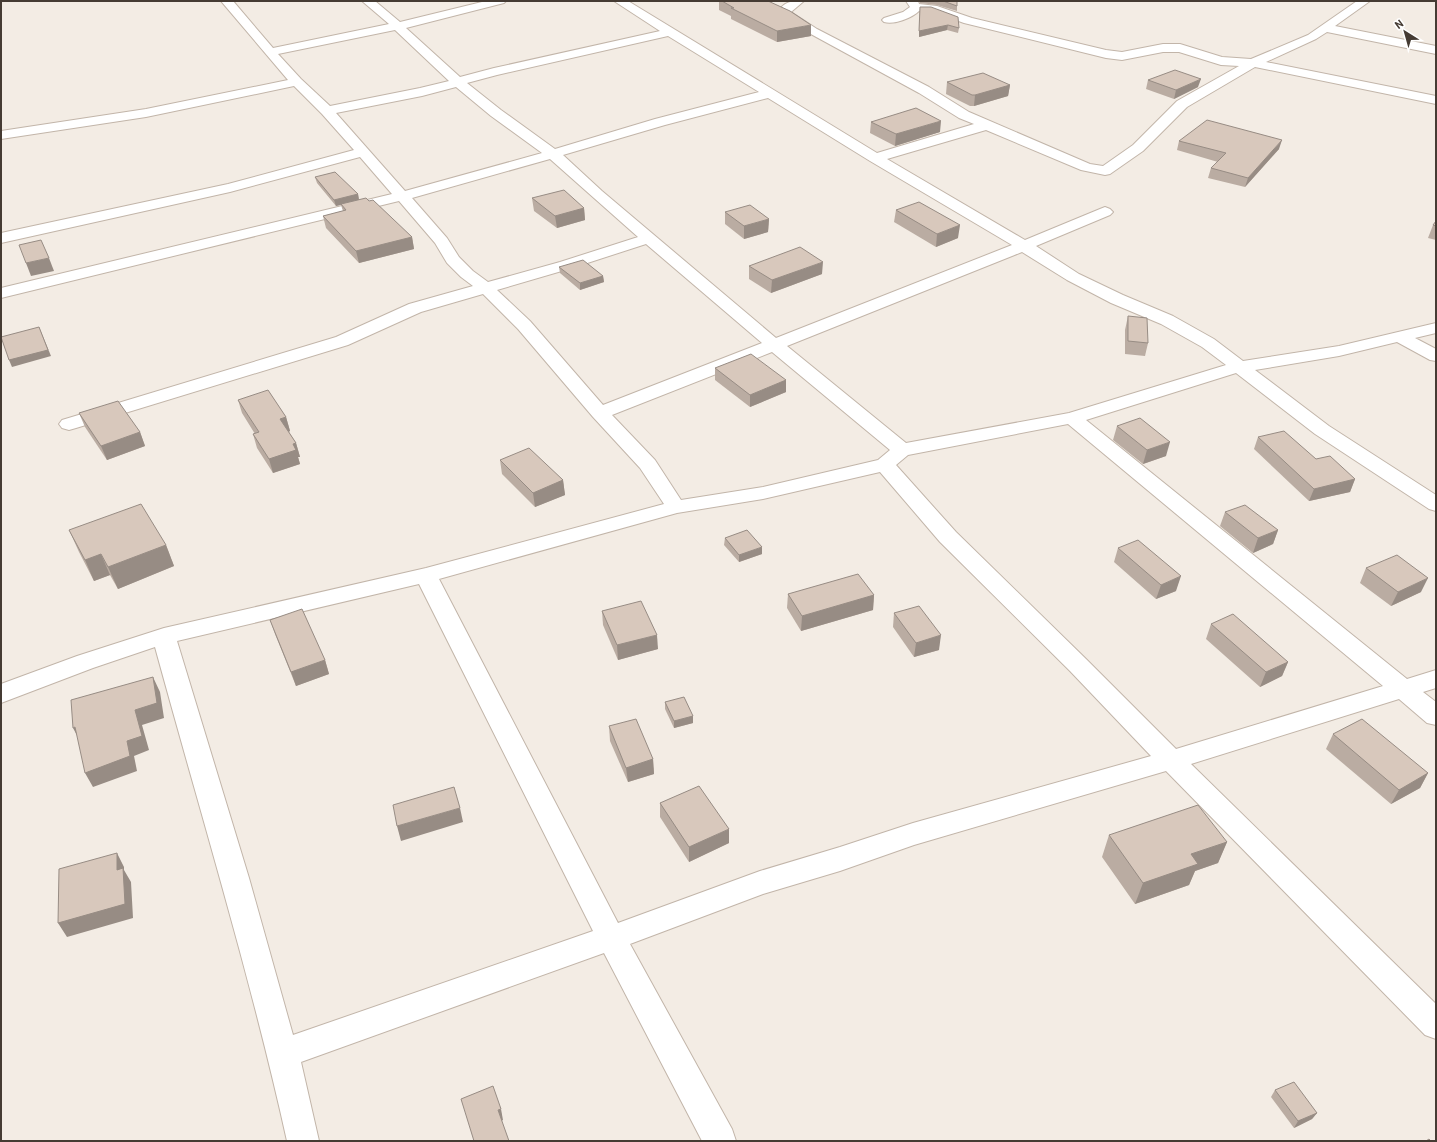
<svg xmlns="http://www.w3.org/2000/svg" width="1437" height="1142" font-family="Barlow,sans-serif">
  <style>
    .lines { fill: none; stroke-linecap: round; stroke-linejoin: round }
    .street-casing { stroke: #c2b5a9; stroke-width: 2 }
    .street { fill: #fff; fill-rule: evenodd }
    .wall { fill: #baaca2 }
    .shaded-wall { fill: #978c84 }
    .building { fill: #d8c8bc; stroke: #978c84 }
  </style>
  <rect width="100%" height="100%" fill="#f3ece4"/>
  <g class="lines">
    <defs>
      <path id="street" d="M221 1H233L273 48 389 24 362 1H375L400 22 486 1H506L504 3 406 28 460 77 494 68 660 31 614 1H628L877 153 974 124 959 118 919 93 809 33 779 13C782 1 793 1 804 1L791 12 817 29 929 87 969 112 1090 164 1103 166 1133 145 1177 101 1239 66 1221 65 1179 52H1163L1122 60 1106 58 964 23 931 11H919C912 18 894 25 884 22L882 20 884 18 903 12 910 7 906 1H918L919 4 937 6 972 18 1106 50 1122 52 1163 44H1180L1222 57 1251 59 1308 35 1357 1H1370L1335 26 1436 46V54L1327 32 1316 39 1266 62 1436 96V104L1255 67 1187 107 1143 151 1110 174 1105 175 1081 170 986 130 887 159 1025 240 1100 209 1105 207 1110 209 1113 212 1110 215 1036 246 1079 274 1123 295 1173 316 1214 339 1243 361 1339 346 1436 323V333L1415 338 1436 349V361L1430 360 1397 342 1339 356 1255 370 1329 426 1436 495V511L1429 509 1315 434 1236 373 1086 420 1407 679 1436 670V688L1423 692 1436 702V725L1427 723 1399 699 1191 764 1436 1004V1039L1425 1035 1166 771 914 845 840 871 763 894 630 944 732 1129 736 1141H702L604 953 301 1062 319 1141H287C250 974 200 812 155 647L93 668 1 703V684L77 656 164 628 426 568 664 504 640 468 593 417 518 329 483 294 421 312 348 345 76 428 69 430 62 428 59 424 62 420 336 337 409 304 473 286 461 277 447 263 435 243 399 201 1 298V288L392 194 360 157 230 192 1 243V233L228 184 354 150 322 114 294 86 146 117 1 139V131L146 109 288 80ZM395 30 449 81 420 88 330 106 301 79 278 54ZM668 36 759 92 655 119 555 149 501 110 467 83 497 75ZM456 87 491 116 542 153 405 191 336 113 422 96ZM768 98 870 161 1012 245 776 338 602 191 563 155 665 125ZM550 159 638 237 560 262 488 282 473 271 459 257 447 238 412 198ZM646 244 762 343 603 405 530 321 497 290 572 268ZM1022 252 1067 280 1111 303 1161 324 1202 347 1226 365 1069 413 906 443 787 346ZM772 352 890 450 878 460 763 487 681 500 655 460 612 415ZM1068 424 1383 686 1176 749 1086 659 956 532 896 465 908 455ZM880 472 940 542 1070 671 1151 756 913 823 840 847 760 871 618 923 439 579 677 513 763 499ZM419 584 593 931 293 1035 249 878 177 641Z"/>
    </defs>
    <use href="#street" class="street-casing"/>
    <use href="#street" class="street"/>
  </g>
  <g class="wall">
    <path d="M719 1H768L811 36 777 42 731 19V16L719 10Z"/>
    <path d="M919 1H957V11L937 5 920 3Z"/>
    <path d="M920 7 959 28 958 33 947 30 919 37Z"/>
    <path d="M1148 80 1198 87 1174 99 1146 89Z"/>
    <path d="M947 82 1010 85 1008 96 974 106H970L946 94Z"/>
    <path d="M871 122 940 132 895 146 870 133Z"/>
    <path d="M1179 141 1279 149 1245 187 1208 178 1211 168 1218 162 1177 150Z"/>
    <path d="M315 177 358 194 359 200 412 237 414 249 359 263 326 228 323 216 343 211 341 205 336 206 317 183Z"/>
    <path d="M532 198 584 208 585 220 557 228 534 211Z"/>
    <path d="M896 210 958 238 936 247 894 222Z"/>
    <path d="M725 212 769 219 768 232 744 239 725 224Z"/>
    <path d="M1436 221V240L1428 238 1433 225Z"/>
    <path d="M749 266 822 274 771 293 749 279Z"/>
    <path d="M559 267 603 276 604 282 580 290 560 273Z"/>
    <path d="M1128 316 1148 343 1145 356 1125 354V330Z"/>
    <path d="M715 368 786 380V392L750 407 715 380Z"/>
    <path d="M238 400 286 417 290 431 289 432 296 443 300 457H298L300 464 273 473 257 448 253 434H255L242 413Z"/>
    <path d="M79 413 140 432 145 446 107 460 85 427Z"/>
    <path d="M1117 426 1166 456 1143 464 1113 440Z"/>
    <path d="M1258 437 1316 459 1355 479 1350 492 1309 501 1254 449Z"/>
    <path d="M500 460 563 480 565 495 535 507 502 474Z"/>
    <path d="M1225 512 1278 530 1273 544 1253 553 1220 526Z"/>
    <path d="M69 530 166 545 174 566 118 589 110 575 94 581 79 552Z"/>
    <path d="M725 538 762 554 739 562 724 545Z"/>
    <path d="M1118 548 1176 591 1156 599 1114 562Z"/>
    <path d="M1366 568 1421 592 1391 606 1360 583Z"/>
    <path d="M788 594 874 595 873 610 801 631 787 608Z"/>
    <path d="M602 611 658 649 618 660 603 625Z"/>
    <path d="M894 613 939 650 914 657 893 627Z"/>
    <path d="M270 620 325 660 329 674 296 686 275 634Z"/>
    <path d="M1211 624 1288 662 1282 676 1260 687 1206 639Z"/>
    <path d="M665 702 693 716V723L674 728 665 709Z"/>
    <path d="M609 726 653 759 654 774 628 782 610 741Z"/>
    <path d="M1333 734 1428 773 1420 788 1391 804 1326 749Z"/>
    <path d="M660 803 729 843 689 862 660 817Z"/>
    <path d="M1109 835 1227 842 1218 863 1195 871 1189 885 1135 904 1102 857Z"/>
    <path d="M1275 1090 1317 1113 1312 1119 1294 1128 1271 1097Z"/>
  </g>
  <g class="shaded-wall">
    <path d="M811 25V36L777 42V31Z"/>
    <path d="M948 25 947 30 919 37V31Z"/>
    <path d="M1201 79 1198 87 1174 99 1176 90Z"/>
    <path d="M1010 85 1008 96 974 106 975 95Z"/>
    <path d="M941 121 940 132 895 146 896 134Z"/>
    <path d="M1282 140 1279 149 1245 187 1248 178Z"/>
    <path d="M358 194 359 200 336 206 334 200Z"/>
    <path d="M584 208 585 220 557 228 555 216Z"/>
    <path d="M769 219 768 232 744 239V226Z"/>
    <path d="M960 225 958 238 936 247 937 234Z"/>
    <path d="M412 237 414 249 359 263 356 251Z"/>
    <path d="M49 258 54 271 31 276 26 263Z"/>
    <path d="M823 262 822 274 771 293 772 280Z"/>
    <path d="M603 276 604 282 580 290V283Z"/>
    <path d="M39 327 51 356 12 367 9 360Z"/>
    <path d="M786 380V392L750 407V395Z"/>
    <path d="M286 417 290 431 284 433 280 419Z"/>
    <path d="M140 432 145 446 107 460 101 446Z"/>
    <path d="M1170 442 1166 456 1143 464 1147 450Z"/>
    <path d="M296 443 300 457H298L300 464 273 473 269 459 293 444Z"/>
    <path d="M1355 479 1350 492 1309 501 1314 489Z"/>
    <path d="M563 480 565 495 535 507 533 493Z"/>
    <path d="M1278 530 1273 544 1253 553 1258 538Z"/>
    <path d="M166 545 174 566 118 589 108 567Z"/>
    <path d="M762 547V554L739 562V555Z"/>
    <path d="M101 554 110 575 94 581 85 560Z"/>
    <path d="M1181 576 1176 591 1156 599 1161 585Z"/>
    <path d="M1428 578 1421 592 1391 606 1398 592Z"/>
    <path d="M874 595 873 610 801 631 802 616Z"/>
    <path d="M657 635 658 649 618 660 617 645Z"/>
    <path d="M941 635 939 650 914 657 916 643Z"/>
    <path d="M325 660 329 674 296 686 291 672Z"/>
    <path d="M1288 662 1282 676 1260 687 1266 672Z"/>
    <path d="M153 677 160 692 164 718 142 725 149 750 134 756 137 771 93 787 85 773 127 741 135 710Z"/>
    <path d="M693 716V723L674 728V721Z"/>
    <path d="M75 727 81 743 73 728Z"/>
    <path d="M653 759 654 774 628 782 626 768Z"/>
    <path d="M1428 773 1420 788 1391 804 1399 790Z"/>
    <path d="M460 808 463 822 401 841 397 826Z"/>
    <path d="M729 829V843L689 862V847Z"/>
    <path d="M1227 842 1218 863 1195 871 1189 885 1135 904 1143 883 1191 854Z"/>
    <path d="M117 853 124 867V870L131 882 133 918 67 937 58 923 117 870Z"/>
    <path d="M501 1109 503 1120 501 1121 498 1110Z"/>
    <path d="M1317 1113 1312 1119 1294 1128 1298 1121Z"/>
  </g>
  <g class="building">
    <path d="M722 1H768L790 11 811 25 777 31 731 8H734Z"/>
    <path d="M943 1H957V6Z"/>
    <path d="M920 7H931L958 17 959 28 948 25 919 31Z"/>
    <path d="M1175 70 1201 79 1176 90 1148 80Z"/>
    <path d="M983 73 1010 85 975 95H972L947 82Z"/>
    <path d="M916 108 941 121 896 134 871 122Z"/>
    <path d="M1207 120 1282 140 1248 178 1211 168 1226 153 1179 141Z"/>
    <path d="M335 172 358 194 334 200 315 177Z"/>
    <path d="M564 190 584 208 555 216 532 198Z"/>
    <path d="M366 198 369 201 373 200 412 237 356 251 323 216 346 210 341 204Z"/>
    <path d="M919 202 960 225 937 234 896 210Z"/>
    <path d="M750 205 769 219 744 226 725 212Z"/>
    <path d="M1436 221V226L1433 225Z"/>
    <path d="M41 240 49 258 26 263 19 245Z"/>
    <path d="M800 247 823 262 772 280 749 266Z"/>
    <path d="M583 260 603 276 580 283 559 267Z"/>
    <path d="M1128 316 1147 318 1148 343 1128 341Z"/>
    <path d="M39 327 48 350 9 360 1 337Z"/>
    <path d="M751 354 786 380 750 395 715 368Z"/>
    <path d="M268 390 286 417 280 419 296 443 293 444 296 450 269 459 253 434 259 432 238 400Z"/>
    <path d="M118 401 140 432 101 446 79 413Z"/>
    <path d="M1140 418 1170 442 1147 450 1117 426Z"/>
    <path d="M1284 431 1316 459 1330 456 1355 479 1314 489 1258 437Z"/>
    <path d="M529 448 563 480 533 493 500 460Z"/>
    <path d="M141 504 166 545 108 567 101 554 85 560 69 530Z"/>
    <path d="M1245 505 1278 530 1258 538 1225 512Z"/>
    <path d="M747 530 762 547 739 555 725 538Z"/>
    <path d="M1138 540 1181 576 1161 585 1118 548Z"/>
    <path d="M1397 555 1428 578 1398 592 1366 568Z"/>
    <path d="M858 574 874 595 802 616 788 594Z"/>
    <path d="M641 601 657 635 617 645 602 611Z"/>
    <path d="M919 606 941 635 916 643 894 613Z"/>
    <path d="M302 609 325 660 291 672 270 620Z"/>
    <path d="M1233 614 1288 662 1266 672 1211 624Z"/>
    <path d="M153 677 157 703 135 710 142 736 127 741 130 756 85 773 75 727 73 728 71 700Z"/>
    <path d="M684 697 693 716 674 721 665 702Z"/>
    <path d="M636 719 653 759 626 768 609 726Z"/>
    <path d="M1362 719 1428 773 1399 790 1333 734Z"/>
    <path d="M699 786 729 829 689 847 660 803Z"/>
    <path d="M454 787 460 808 397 826 393 805Z"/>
    <path d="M1198 805 1227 842 1191 854 1198 864 1143 883 1109 835Z"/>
    <path d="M117 853V870L123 868 125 904 58 923 59 869Z"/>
    <path d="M1294 1082 1317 1113 1298 1121 1275 1090Z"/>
    <path d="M493 1086 501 1109 498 1110 509 1141H474L461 1099Z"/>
    <path d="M1429 1139 1431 1141H1426Z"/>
  </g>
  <rect width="1437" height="1142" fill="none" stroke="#453b33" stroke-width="4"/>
  <g transform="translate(1405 32) rotate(323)" stroke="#ffffff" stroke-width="3" paint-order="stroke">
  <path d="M0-3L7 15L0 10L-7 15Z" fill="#453b33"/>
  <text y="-6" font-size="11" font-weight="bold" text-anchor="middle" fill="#453b33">N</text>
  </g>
</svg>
